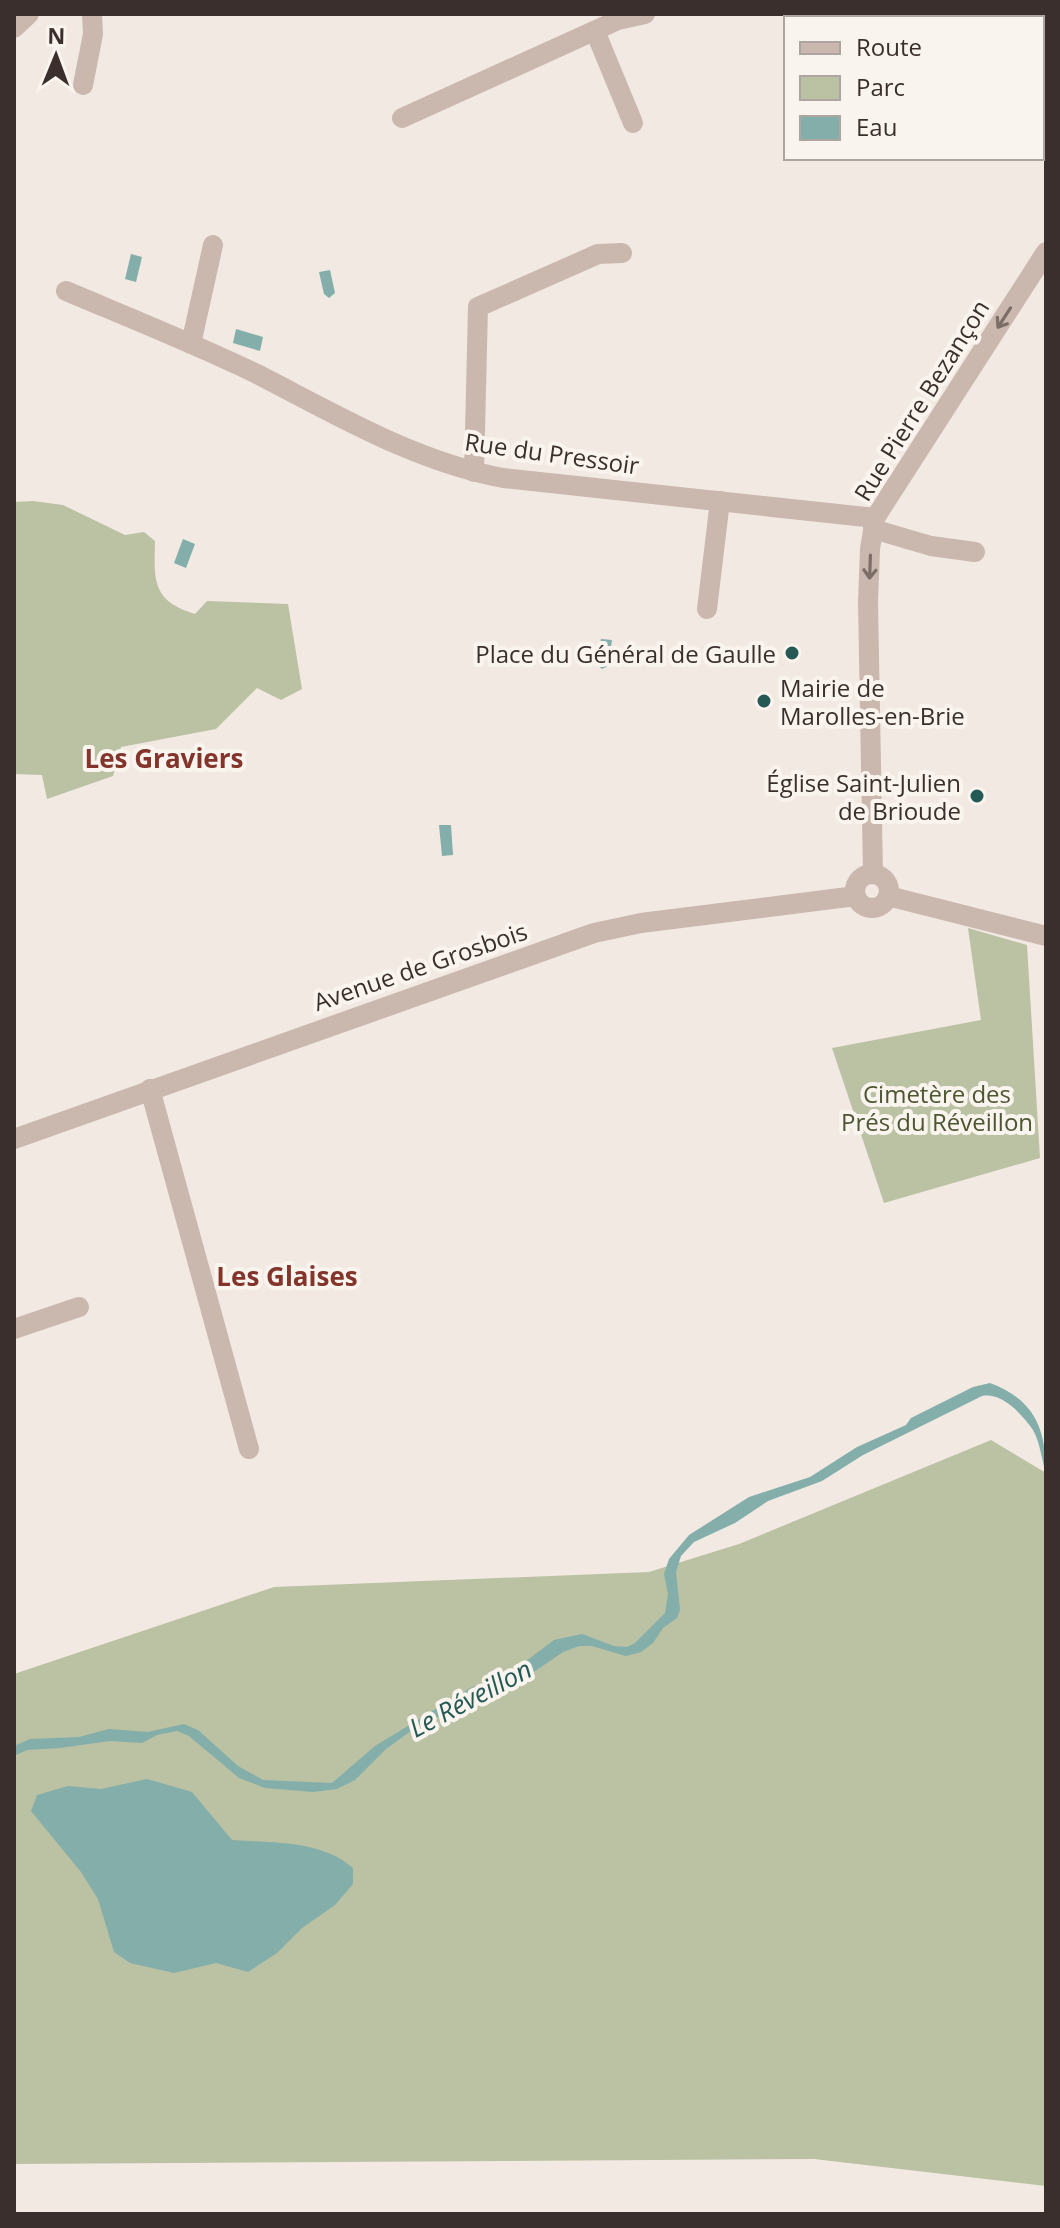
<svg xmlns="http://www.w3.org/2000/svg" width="1060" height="2228" font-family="'Open Sans',sans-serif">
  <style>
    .green { fill: #bbc1a3 }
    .water { fill: #83aeaa }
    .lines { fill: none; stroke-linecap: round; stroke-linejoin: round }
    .minor { stroke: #cab8af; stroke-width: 20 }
    .tertiary { stroke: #cab8af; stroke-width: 20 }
    .oneway { stroke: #7b6d67 }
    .poi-dot { fill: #245956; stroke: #faf4ef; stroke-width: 3 }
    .labels { text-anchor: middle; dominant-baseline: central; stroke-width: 8; stroke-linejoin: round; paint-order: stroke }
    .street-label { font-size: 24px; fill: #3a2f2c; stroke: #faf4ef }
    .poi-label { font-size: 24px; fill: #3a2f2c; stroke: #faf4ef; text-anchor: end }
    .park-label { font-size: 24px; fill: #4d5632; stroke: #faf4ef }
    .neighbourhood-label { font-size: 26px; font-weight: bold; fill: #83352b; stroke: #faf4ef }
    .water-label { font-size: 26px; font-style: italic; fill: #245956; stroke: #faf4ef }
  </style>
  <rect width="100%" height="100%" fill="#f2e9e3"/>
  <g class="green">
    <path d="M33 501 63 505 125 535 144 532 155 541C154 581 152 601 195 614L207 601 288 604 302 689 281 700 257 688 216 729 121 747 113 776 47 799 42 775 14 774V502Z"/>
    <path d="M968 928 1027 945 1040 1158 884 1203 832 1048 981 1020Z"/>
    <path d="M991 1440 1046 1473V2186L814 2159 14 2164V1674L274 1587 649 1572 739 1544Z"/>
  </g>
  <g class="water">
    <path d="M131 254 142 257 136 282 125 279Z"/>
    <path d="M330 270 335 293 329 298 324 294 319 272Z"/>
    <path d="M236 329 263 337 260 351 233 343Z"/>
    <path d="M183 539 195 544 186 568 174 563Z"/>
    <path d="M601 639 612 640 608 666 602 669 596 664Z"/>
    <path d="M439 825H451L453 855 442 856Z"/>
    <path d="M990 1383C1035 1400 1046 1429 1046 1474 1042 1461 1040 1442 1033 1430 1022 1414 1002 1392 982 1396L863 1455 822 1481 768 1501 735 1523 694 1542 681 1556 676 1572 680 1610 677 1618 663 1628 653 1643 641 1652 626 1656 592 1646H579L563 1652 522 1680 483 1695 415 1728 386 1749 355 1780 337 1789 313 1792 265 1788 239 1778 189 1736 177 1731 157 1735 142 1743 110 1741 60 1748 27 1750 14 1756V1746L30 1739 79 1737 109 1729 148 1732 184 1724 198 1730 238 1766 263 1780 332 1783 375 1746 472 1687 510 1673 554 1640 582 1634 614 1646 627 1647 635 1643 665 1613 668 1594 664 1574 669 1559 689 1535 749 1497 810 1477 857 1447 906 1425 911 1418 973 1387Z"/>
    <path d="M147 1779 192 1792 232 1840C273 1843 321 1840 353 1868V1884L335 1905 302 1928 277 1953 248 1972 216 1963 174 1973 130 1963 114 1952 98 1899 81 1872 31 1811 37 1795 68 1786 101 1789Z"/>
  </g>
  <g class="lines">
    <g class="minor">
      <path d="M1021 14 1023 18"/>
      <path d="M595 31 633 123"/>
      <path d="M1042 57 1046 65"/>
      <path d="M83 85 93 34 92 14"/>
      <path d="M402 118 618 20 645 14"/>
      <path d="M66 291C130 318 195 344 257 374 337 415 414 461 503 478L875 518"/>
      <path d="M191 344 213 245"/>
      <path d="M474 472 478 307 598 254 622 253"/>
      <path d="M873 529 931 546 975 552"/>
      <path d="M707 609 720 501"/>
      <path d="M873 874 868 602 870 549 875 518 1046 252"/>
      <path d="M888 896 1046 936"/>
      <path d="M150 1089 249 1449"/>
      <path d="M14 1329 79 1307"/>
    </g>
    <g class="tertiary">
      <path d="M14 28 29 14"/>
      <circle cx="872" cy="891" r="17"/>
      <path d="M14 1139 594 933 641 923 856 896"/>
    </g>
  </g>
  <defs><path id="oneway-shaft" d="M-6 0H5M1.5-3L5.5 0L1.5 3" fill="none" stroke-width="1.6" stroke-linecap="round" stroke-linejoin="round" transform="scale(2)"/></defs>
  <g class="oneway">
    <use href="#oneway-shaft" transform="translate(1004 318) rotate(123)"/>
    <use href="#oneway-shaft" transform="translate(870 567) rotate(92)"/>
  </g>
  <g class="poi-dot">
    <circle cx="792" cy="653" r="8"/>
    <circle cx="764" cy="701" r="8"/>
    <circle cx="977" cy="796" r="8"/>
  </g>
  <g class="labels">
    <g class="street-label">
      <text transform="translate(921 400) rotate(-58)">Rue Pierre Bezançon</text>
      <text transform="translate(552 453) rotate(8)">Rue du Pressoir</text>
      <text transform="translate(420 966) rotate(-19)">Avenue de Grosbois</text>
    </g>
    <g class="poi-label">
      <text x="776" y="653">Place du Général de Gaulle</text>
      <text x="780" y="687" text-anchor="start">Mairie de<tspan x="780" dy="28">Marolles-en-Brie</tspan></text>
      <text x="961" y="782">Église Saint-Julien<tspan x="961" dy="28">de Brioude</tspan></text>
    </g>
    <g class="park-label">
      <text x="937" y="1093">Cimetère des<tspan x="937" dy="28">Prés du Réveillon</tspan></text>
    </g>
    <g class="neighbourhood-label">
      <text x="164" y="758">Les Graviers</text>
      <text x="287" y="1276">Les Glaises</text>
    </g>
    <g class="water-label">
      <text transform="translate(470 1698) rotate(-28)">Le Réveillon</text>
    </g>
  </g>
  <rect width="1060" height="2228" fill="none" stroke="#3a2f2c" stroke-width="32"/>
  <rect x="784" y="16" width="260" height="144" fill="#faf4ef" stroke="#ada5a1" stroke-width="2"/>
  <rect x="800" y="42" width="40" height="12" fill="#cab8af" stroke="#ada5a1" stroke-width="2"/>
  <text x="856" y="56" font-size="24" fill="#3a2f2c">Route</text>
  <rect x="800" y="76" width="40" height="24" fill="#bbc1a3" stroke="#ada5a1" stroke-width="2"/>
  <text x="856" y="96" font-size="24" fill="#3a2f2c">Parc</text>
  <rect x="800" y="116" width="40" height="24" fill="#83aeaa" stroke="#ada5a1" stroke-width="2"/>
  <text x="856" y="136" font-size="24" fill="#3a2f2c">Eau</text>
  <g transform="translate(56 56) rotate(1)" stroke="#faf4ef" stroke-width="6" paint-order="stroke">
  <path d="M0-6L14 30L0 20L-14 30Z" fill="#3a2f2c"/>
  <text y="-12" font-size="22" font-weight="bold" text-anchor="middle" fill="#3a2f2c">N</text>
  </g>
</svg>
